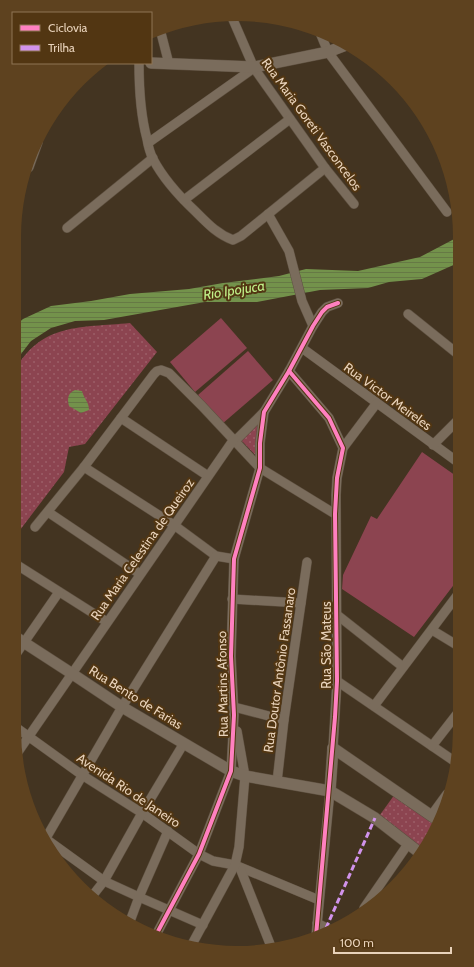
<svg xmlns="http://www.w3.org/2000/svg" width="474" height="967" font-family="Cabin,sans-serif">
  <style>
    .green { fill: url(#green-dots) }
    .pitch { fill: #8c4450 }
    .water { fill: url(#water-rules) }
    .lines { fill: none; stroke-linecap: round; stroke-linejoin: round }
    .minor-casing { stroke: #5e5040; stroke-width: 10 }
    .tertiary-casing { stroke: #5e5040; stroke-width: 12 }
    .minor { stroke: #7a6c5c; stroke-width: 9 }
    .tertiary { stroke: #7a6c5c; stroke-width: 11 }
    .quiet { stroke: #d193ec; stroke-width: 3; stroke-dasharray: 6 3; stroke-linecap: butt }
    .cycleway-casing { stroke: #523612; stroke-width: 6 }
    .cycleway { stroke: #ff80c0; stroke-width: 4 }
    .labels { text-anchor: middle; dominant-baseline: central; stroke-width: 4; stroke-linejoin: round; paint-order: stroke }
    .street-label { font-size: 13px; fill: #e8d2ba; stroke: #523612 }
    .water-label { font-size: 14px; font-style: italic; fill: #c0f189; stroke: #523612 }
  </style>
  <defs>
    <pattern id="green-dots" width="8" height="8" patternUnits="userSpaceOnUse"><rect width="8" height="8" fill="#8c4450"/><path d="M2 2h.1M6 6h.1" fill="none" stroke="#9c5e67" stroke-width="1.8" stroke-linecap="round"/></pattern>
    <pattern id="water-rules" width="6" height="5" patternUnits="userSpaceOnUse"><rect width="6" height="5" fill="#73924b"/><path d="M0 2.5h6" fill="none" stroke="#667945"/></pattern>
  </defs>
  <rect width="100%" height="100%" fill="#433421"/>
  <g class="green">
    <path d="M130 323 157 352 85 444 69 447 64 472 17 534 14 533V372C41 322 81 328 130 323Z"/>
    <path d="M262 420 260 460 239 438Z"/>
    <path d="M395 794 438 824 421 851 377 819Z"/>
  </g>
  <g class="pitch">
    <path d="M221 318 247 348 195 392 170 362Z"/>
    <path d="M248 351 273 380 222 424 198 395Z"/>
    <path d="M422 452 459 478V578L414 637 342 589 343 575 371 516 377 519Z"/>
  </g>
  <g class="water">
    <path d="M458 237V263L422 279 389 282 368 288 320 290 257 302H205L104 320 75 321 51 328 31 341 14 363V327L23 319 51 306 91 301 130 294 189 289 223 283 279 276 306 269 358 271 420 257Z"/>
    <path d="M75 390 82 391C84 399 89 402 89 410L81 413 69 406C67 398 68 393 75 390Z"/>
  </g>
  <g class="lines">
    <defs>
      <g id="minor">
        <path d="M231 15 254 68 325 168 354 204"/>
        <path d="M160 29 169 64"/>
        <path d="M319 30 328 52 447 212"/>
        <path d="M139 63C139 89 140 113 147 139 148 145 150 153 153 159 163 178 179 196 195 211 207 223 217 234 233 240L241 236 325 168"/>
        <path d="M148 143 254 68"/>
        <path d="M184 200 290 119"/>
        <path d="M268 214 289 251 302 301 313 326"/>
        <path d="M67 228 153 158"/>
        <path d="M408 314 459 355"/>
        <path d="M302 348 459 463"/>
        <path d="M289 371 329 418 343 448 337 478 336 495 337 681 333 748"/>
        <path d="M121 418 208 476"/>
        <path d="M235 441 264 412"/>
        <path d="M433 445 459 419"/>
        <path d="M343 448 376 404"/>
        <path d="M84 467 174 525 216 556 234 559"/>
        <path d="M48 512 140 574"/>
        <path d="M35 527 84 467 154 374 157 371 161 370 169 373 202 406 260 468 335 514"/>
        <path d="M14 563 107 622"/>
        <path d="M232 599 301 603"/>
        <path d="M336 614 403 667"/>
        <path d="M432 630 460 647"/>
        <path d="M14 657 59 592"/>
        <path d="M337 681 454 761"/>
        <path d="M374 706 459 593"/>
        <path d="M234 707 284 720"/>
        <path d="M14 726 82 775 142 813 199 854 213 861 235 865 319 900"/>
        <path d="M432 746 460 710"/>
        <path d="M18 752 234 439"/>
        <path d="M277 782 284 720 307 562"/>
        <path d="M431 816 447 794"/>
        <path d="M46 838 122 707 216 556"/>
        <path d="M46 839 104 881 139 897 203 925"/>
        <path d="M240 868 272 949"/>
        <path d="M93 895 104 881 142 813 184 743"/>
        <path d="M364 908 408 844"/>
        <path d="M317 923 332 931"/>
        <path d="M129 924 139 897 168 831"/>
        <path d="M156 935 199 854 231 771 234 715 231 656 234 559 260 468V443L264 412 289 371 313 326 322 312 327 307 338 303"/>
        <path d="M316 936 330 791"/>
        <path d="M190 948 235 865 239 847 245 776 237 731"/>
      </g>
      <g id="tertiary">
        <path d="M151 63 254 67 328 52 346 45"/>
        <path d="M28 167 37 142"/>
        <path d="M14 636 71 673 122 707 231 771 245 776 330 791 375 818 420 853"/>
        <path d="M333 748 439 821"/>
        <path d="M330 791 333 748"/>
      </g>
    </defs>
    <use href="#minor" class="minor-casing"/>
    <use href="#tertiary" class="tertiary-casing"/>
    <use href="#minor" class="minor"/>
    <use href="#tertiary" class="tertiary"/>
    <path class="quiet" d="M326 928 375 818"/>
    <defs>
      <g id="cycleway">
        <path d="M289 371 329 418 343 448 337 478 335 514 337 681 335 717 316 936"/>
        <path d="M156 935 199 854 231 771 234 715 231 656 234 559 260 468V443L264 412 289 371 313 326 322 312 327 307 338 303"/>
      </g>
    </defs>
    <use href="#cycleway" class="cycleway-casing"/>
    <use href="#cycleway" class="cycleway"/>
  </g>
  <g class="labels">
    <g class="street-label">
      <text transform="translate(312 124) rotate(54)">Rua Maria Goreti Vasconcelos</text>
      <text transform="translate(388 396) rotate(36)">Rua Victor Meireles</text>
      <text transform="translate(142 549) rotate(-55)">Rua Maria Celestina de Queiroz</text>
      <text transform="translate(326 645) rotate(-90)">Rua São Mateus</text>
      <text transform="translate(279 670) rotate(-82)">Rua Doutor Antônio Fassanaro</text>
      <text transform="translate(222 684) rotate(-91)">Rua Martins Afonso</text>
      <text transform="translate(136 697) rotate(32)">Rua Bento de Farias</text>
      <text transform="translate(129 790) rotate(34)">Avenida Rio de Janeiro</text>
    </g>
    <g class="water-label">
      <text transform="translate(234 290) rotate(-9)">Rio Ipojuca</text>
    </g>
  </g>
  <path d="M0 0H474V967H0ZM237 21H237A216 216 0 0 1 453 237V730A216 216 0 0 1 237 946H237A216 216 0 0 1 21 730V237A216 216 0 0 1 237 21Z" fill="#5e421f" fill-rule="evenodd"/>
  <rect x="12" y="12" width="140" height="52" fill="#523612" stroke="#8e7455"/>
  <rect x="20" y="25" width="20" height="6" fill="#ff80c0" stroke="#8e7455"/>
  <text x="48" y="32" font-size="12" fill="#e8d2ba">Ciclovia</text>
  <rect x="20" y="45" width="20" height="6" fill="#d193ec" stroke="#8e7455"/>
  <text x="48" y="52" font-size="12" fill="#e8d2ba">Trilha</text>
  <path d="M334 947v6h117v-6" fill="none" stroke="#e8d2ba" stroke-width="2"/>
  <text x="340" y="947" font-size="12" fill="#e8d2ba" stroke="#523612" stroke-width="3" paint-order="stroke">100 m</text>
</svg>
